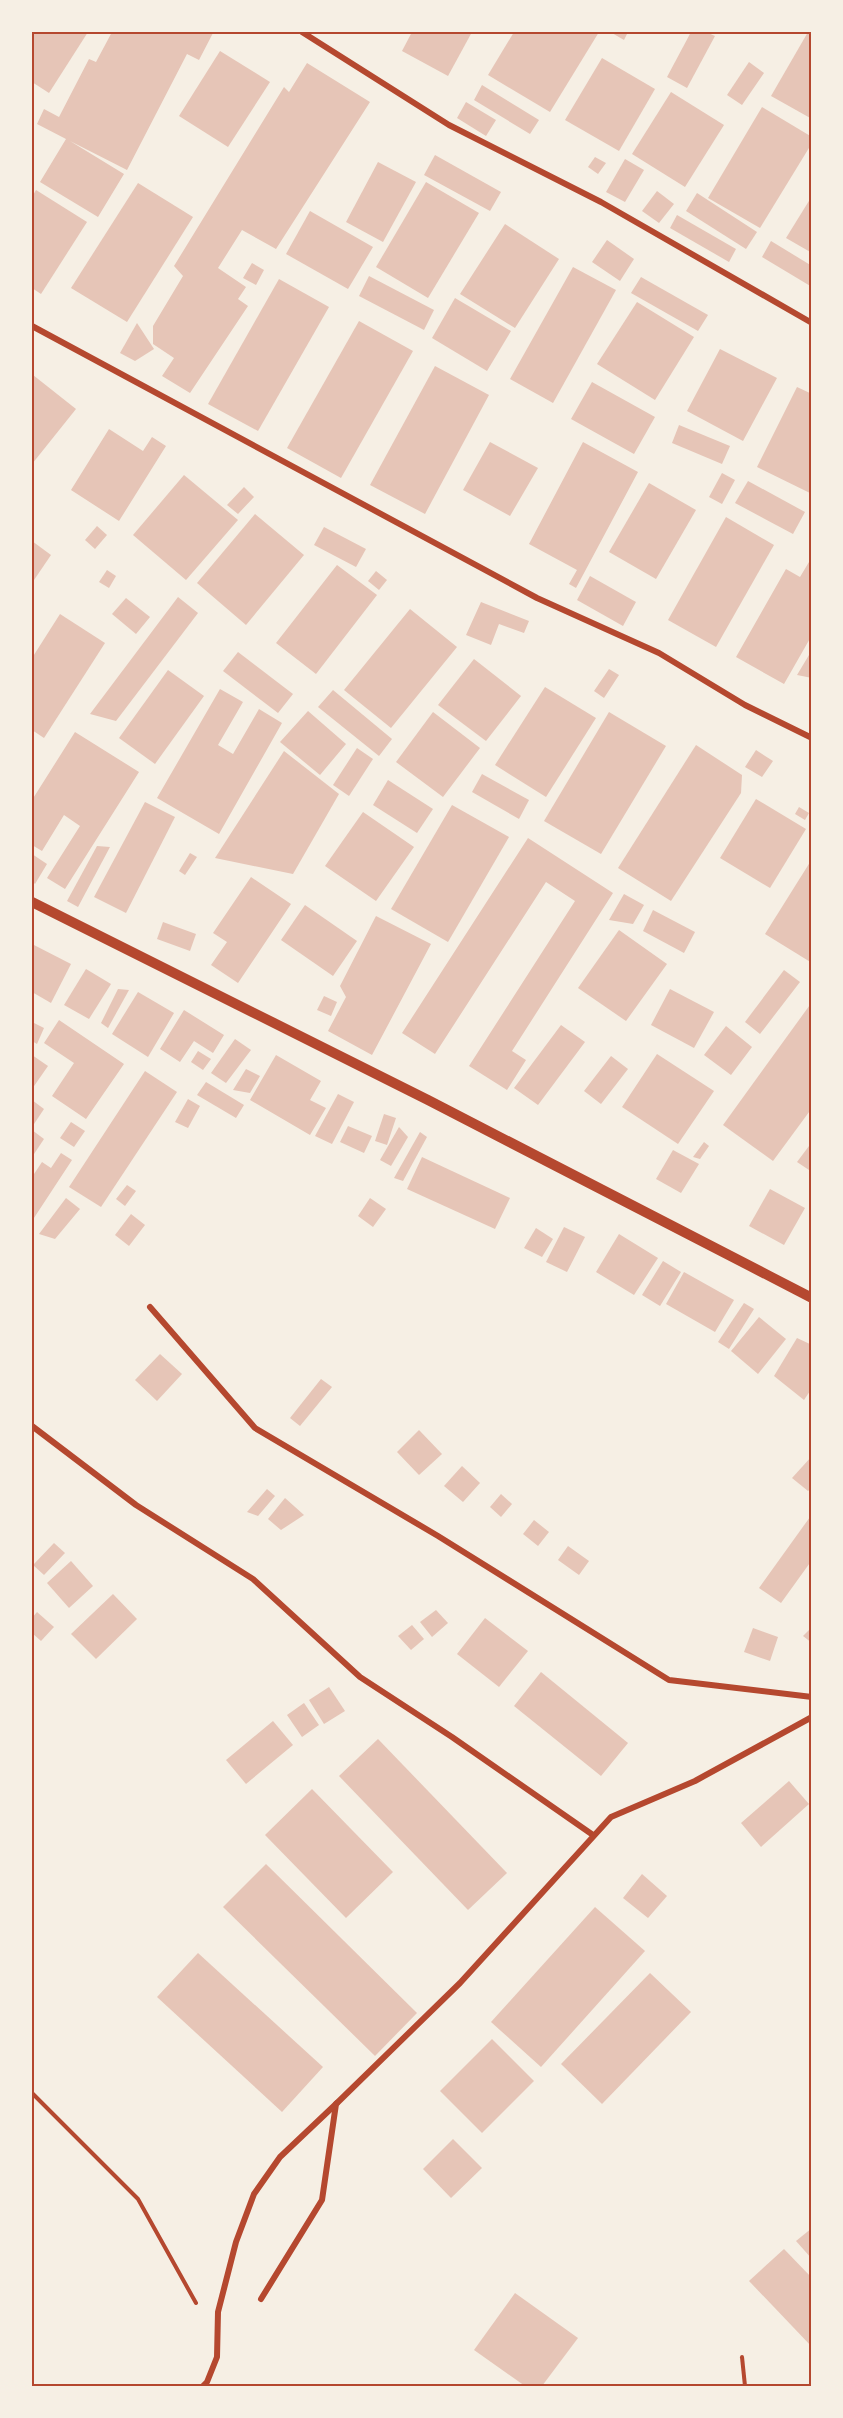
<svg xmlns="http://www.w3.org/2000/svg" width="843" height="2418" font-family="Commissioner,sans-serif">
  <style>
    .building { fill: #e6c5b7 }
    .lines { fill: none; stroke-linecap: round; stroke-linejoin: round }
    .path { stroke: #b5482f; stroke-width: 4 }
    .minor { stroke: #b5482f; stroke-width: 6 }
    .tertiary { stroke: #b5482f; stroke-width: 10 }
    .neatline { fill: none; stroke: #b5482f; stroke-width: 2 }
  </style>
  <rect width="100%" height="100%" fill="#f6efe4"/>
  <g class="building">
    <path d="M32 32H88L49 93 32 82Z"/>
    <path d="M112 32 213 33 199 60 187 54 127 170 70 141 124 174 98 217 40 182 66 139 37 124 44 109 59 117 89 59 96 62Z"/>
    <path d="M412 32H472L448 76 402 51Z"/>
    <path d="M514 32H599L550 112 488 75Z"/>
    <path d="M613 32H628L624 40 612 33Z"/>
    <path d="M691 32H706L715 36 687 88 667 77Z"/>
    <path d="M808 32H812V119L771 96Z"/>
    <path d="M220 51 270 82 228 147 179 116Z"/>
    <path d="M602 58 655 89 619 151 565 120Z"/>
    <path d="M749 62 764 73 742 105 727 95Z"/>
    <path d="M307 63 370 102 276 249 242 230 218 268 246 287 238 299 248 306 190 393 162 376 174 358 153 344V326L183 276 174 266 284 87 289 92Z"/>
    <path d="M482 85 539 120 530 134 474 100Z"/>
    <path d="M671 92 724 125 685 187 632 154Z"/>
    <path d="M466 102 496 120 486 136 457 118Z"/>
    <path d="M762 107 812 137V143L760 228 708 198Z"/>
    <path d="M435 155 501 192 490 211 424 175Z"/>
    <path d="M595 157 606 163 598 174 588 167Z"/>
    <path d="M625 159 644 170 625 202 606 192Z"/>
    <path d="M378 162 416 182 383 242 346 222Z"/>
    <path d="M426 182 479 213 428 298 376 267Z"/>
    <path d="M138 183 193 217 127 322 71 288Z"/>
    <path d="M36 190 87 222 41 294 32 288V197Z"/>
    <path d="M657 191 674 204 659 223 642 211Z"/>
    <path d="M697 193 757 232 746 249 686 211Z"/>
    <path d="M812 196V253L786 238Z"/>
    <path d="M310 211 373 247 348 289 286 254Z"/>
    <path d="M677 215 736 249 729 262 670 228Z"/>
    <path d="M505 224 559 259 515 328 460 294Z"/>
    <path d="M607 240 634 259 620 281 592 262Z"/>
    <path d="M771 241 812 266V287L762 257Z"/>
    <path d="M252 263 264 270 256 285 243 278Z"/>
    <path d="M573 267 616 290 553 403 510 379Z"/>
    <path d="M369 276 434 310 424 330 359 296Z"/>
    <path d="M641 277 708 315 698 331 631 293Z"/>
    <path d="M279 279 329 307 258 431 208 404Z"/>
    <path d="M455 298 511 331 487 371 432 338Z"/>
    <path d="M637 302 694 337 655 400 597 364Z"/>
    <path d="M359 321 413 351 341 478 287 448Z"/>
    <path d="M137 323 154 349 135 361 120 353Z"/>
    <path d="M720 349 777 378 743 441 687 411Z"/>
    <path d="M435 366 489 395 425 514 370 485Z"/>
    <path d="M33 375 76 409 32 464V377Z"/>
    <path d="M592 382 655 417 634 454 571 419Z"/>
    <path d="M797 387 812 394V494L757 467Z"/>
    <path d="M679 425 730 446 722 464 672 443Z"/>
    <path d="M109 429 143 451 152 437 166 446 119 521 71 490Z"/>
    <path d="M490 442 538 468 510 516 463 490Z"/>
    <path d="M583 442 638 472 576 588 569 584 577 570 529 544Z"/>
    <path d="M722 473 735 480 722 504 709 497Z"/>
    <path d="M184 475 238 520 186 580 133 535Z"/>
    <path d="M748 481 805 512 793 534 735 503Z"/>
    <path d="M649 483 696 510 656 579 609 552Z"/>
    <path d="M244 487 254 497 238 514 227 505Z"/>
    <path d="M255 514 304 555 246 625 197 583Z"/>
    <path d="M726 517 774 545 716 647 668 620Z"/>
    <path d="M97 526 107 535 95 549 85 540Z"/>
    <path d="M324 527 366 549 356 567 314 545Z"/>
    <path d="M32 541 51 555 32 583Z"/>
    <path d="M809 562 812 563V635L784 684 736 657 786 569 800 577Z"/>
    <path d="M337 565 377 595 316 674 276 643Z"/>
    <path d="M107 570 116 576 109 588 99 582Z"/>
    <path d="M376 571 387 580 379 590 368 581Z"/>
    <path d="M590 576 636 602 623 626 577 600Z"/>
    <path d="M178 597 198 613 116 721 90 714Z"/>
    <path d="M126 598 150 617 136 634 112 614Z"/>
    <path d="M481 602 529 621 524 633 499 624 491 645 466 635Z"/>
    <path d="M410 609 457 647 391 728 344 690Z"/>
    <path d="M60 614 105 643 44 738 32 730V658Z"/>
    <path d="M812 650V678L797 675Z"/>
    <path d="M238 652 293 694 278 713 223 671Z"/>
    <path d="M474 659 521 696 486 741 438 705Z"/>
    <path d="M609 669 619 675 604 698 594 691Z"/>
    <path d="M168 670 204 696 155 764 119 738Z"/>
    <path d="M545 687 596 718 546 797 495 765Z"/>
    <path d="M220 689 243 702 218 745 233 754 259 709 282 723 219 834 157 798Z"/>
    <path d="M333 690 392 739 379 756 318 707Z"/>
    <path d="M308 711 346 744 320 775 280 742Z"/>
    <path d="M433 712 480 748 443 797 396 762Z"/>
    <path d="M609 712 666 746 601 854 544 821Z"/>
    <path d="M75 732 139 772 65 889 47 878 80 826 64 815 42 851 32 845V800Z"/>
    <path d="M696 745 742 775 741 793 671 901 618 868Z"/>
    <path d="M357 748 373 759 349 796 333 785Z"/>
    <path d="M756 750 773 761 762 777 745 767Z"/>
    <path d="M284 751 339 794 293 874 215 858Z"/>
    <path d="M482 774 529 800 519 819 472 792Z"/>
    <path d="M388 780 433 809 417 833 373 805Z"/>
    <path d="M756 799 806 829 770 888 720 858Z"/>
    <path d="M145 802 175 817 126 913 94 897Z"/>
    <path d="M452 805 509 837 448 942 391 909Z"/>
    <path d="M799 807 809 813 805 820 795 814Z"/>
    <path d="M363 812 414 847 376 901 325 866Z"/>
    <path d="M528 838 613 893 512 1051 526 1060 507 1090 469 1066 575 901 546 882 435 1054 402 1033Z"/>
    <path d="M97 846 110 847 78 907 67 901Z"/>
    <path d="M190 853 197 857 185 875 179 871Z"/>
    <path d="M32 854 47 864 35 884 32 881Z"/>
    <path d="M812 859V963L765 934Z"/>
    <path d="M251 877 291 904 238 983 211 965 227 942 213 933Z"/>
    <path d="M624 894 644 905 633 924 609 920Z"/>
    <path d="M305 905 357 941 333 976 281 940Z"/>
    <path d="M653 910 695 932 684 953 643 931Z"/>
    <path d="M376 916 431 944 372 1055 328 1031 346 997 340 986Z"/>
    <path d="M163 922 196 934 190 951 157 939Z"/>
    <path d="M619 930 667 964 626 1021 578 988Z"/>
    <path d="M32 944 71 964 51 1003 32 992Z"/>
    <path d="M86 969 111 984 89 1019 64 1005Z"/>
    <path d="M784 970 800 982 760 1034 745 1022Z"/>
    <path d="M118 989 129 990 108 1028 101 1023Z"/>
    <path d="M670 989 714 1012 694 1048 651 1025Z"/>
    <path d="M138 992 174 1013 148 1057 112 1034Z"/>
    <path d="M324 996 337 1002 331 1016 317 1010Z"/>
    <path d="M812 1002V1108L773 1161 723 1125Z"/>
    <path d="M184 1010 224 1035 213 1053 194 1041 180 1062 160 1049Z"/>
    <path d="M59 1020 124 1064 86 1119 52 1096 74 1063 44 1043Z"/>
    <path d="M32 1022 44 1028 37 1044 32 1041Z"/>
    <path d="M561 1025 585 1042 538 1105 514 1088Z"/>
    <path d="M726 1026 752 1047 731 1075 704 1055Z"/>
    <path d="M235 1039 251 1050 226 1083 211 1073Z"/>
    <path d="M198 1051 211 1059 203 1070 191 1062Z"/>
    <path d="M657 1054 714 1091 678 1144 622 1107Z"/>
    <path d="M32 1055 48 1066 32 1089Z"/>
    <path d="M276 1055 321 1081 310 1100 326 1108 310 1135 250 1100Z"/>
    <path d="M611 1056 628 1069 601 1104 584 1091Z"/>
    <path d="M246 1069 260 1076 250 1093 233 1090Z"/>
    <path d="M145 1071 177 1092 101 1207 69 1187Z"/>
    <path d="M206 1082 244 1105 236 1118 197 1095Z"/>
    <path d="M338 1094 354 1102 332 1144 315 1136Z"/>
    <path d="M188 1099 200 1106 188 1128 175 1122Z"/>
    <path d="M32 1100 44 1109 32 1127Z"/>
    <path d="M384 1114 396 1118 387 1145 375 1141Z"/>
    <path d="M71 1122 85 1131 74 1147 60 1138Z"/>
    <path d="M348 1126 372 1136 364 1153 340 1142Z"/>
    <path d="M399 1127 408 1137 391 1166 380 1160Z"/>
    <path d="M32 1130 44 1139 32 1157Z"/>
    <path d="M420 1132 427 1137 403 1181 394 1178Z"/>
    <path d="M704 1142 709 1146 700 1159 693 1157Z"/>
    <path d="M812 1142V1172L797 1162Z"/>
    <path d="M673 1150 699 1164 681 1193 656 1179Z"/>
    <path d="M61 1153 72 1160 32 1221V1177L42 1162 51 1168Z"/>
    <path d="M422 1157 510 1198 495 1229 407 1189Z"/>
    <path d="M127 1185 136 1191 125 1206 116 1199Z"/>
    <path d="M770 1189 805 1208 784 1245 749 1226Z"/>
    <path d="M66 1198 80 1209 55 1239 39 1234Z"/>
    <path d="M370 1198 386 1209 373 1227 358 1216Z"/>
    <path d="M131 1214 145 1225 129 1246 115 1235Z"/>
    <path d="M564 1227 585 1237 567 1272 546 1262Z"/>
    <path d="M536 1228 553 1239 542 1257 524 1248Z"/>
    <path d="M619 1234 658 1258 634 1295 596 1272Z"/>
    <path d="M663 1261 681 1272 660 1306 642 1295Z"/>
    <path d="M684 1272 734 1300 715 1332 666 1304Z"/>
    <path d="M744 1303 754 1309 729 1349 718 1342Z"/>
    <path d="M759 1317 786 1339 758 1374 731 1351Z"/>
    <path d="M797 1338 812 1345V1388L804 1400 774 1376Z"/>
    <path d="M160 1354 182 1374 157 1401 135 1380Z"/>
    <path d="M321 1379 332 1387 300 1426 290 1418Z"/>
    <path d="M419 1430 442 1454 419 1475 397 1452Z"/>
    <path d="M812 1456V1488L808 1491 792 1478Z"/>
    <path d="M462 1466 480 1483 463 1502 444 1486Z"/>
    <path d="M267 1489 275 1496 258 1516 247 1512Z"/>
    <path d="M501 1494 512 1504 501 1517 490 1507Z"/>
    <path d="M285 1498 304 1515 281 1530 268 1519Z"/>
    <path d="M810 1517 812 1560 781 1603 759 1588Z"/>
    <path d="M534 1520 549 1532 538 1546 523 1534Z"/>
    <path d="M54 1543 65 1553 44 1575 33 1565Z"/>
    <path d="M568 1546 589 1561 579 1575 558 1560Z"/>
    <path d="M71 1561 93 1586 69 1608 47 1583Z"/>
    <path d="M113 1594 137 1619 96 1659 71 1634Z"/>
    <path d="M436 1610 448 1623 432 1637 420 1622Z"/>
    <path d="M37 1612 54 1627 41 1641 32 1633V1618Z"/>
    <path d="M485 1618 528 1651 499 1687 457 1654Z"/>
    <path d="M412 1625 424 1639 411 1650 398 1636Z"/>
    <path d="M812 1627V1643L803 1636Z"/>
    <path d="M753 1628 778 1637 770 1661 744 1652Z"/>
    <path d="M541 1672 628 1743 601 1776 514 1706Z"/>
    <path d="M329 1687 345 1711 324 1724 309 1700Z"/>
    <path d="M304 1703 319 1725 302 1737 287 1715Z"/>
    <path d="M273 1721 293 1745 246 1784 226 1760Z"/>
    <path d="M378 1739 507 1873 468 1910 339 1776Z"/>
    <path d="M789 1781 809 1804 761 1847 741 1823Z"/>
    <path d="M312 1789 393 1872 346 1918 265 1835Z"/>
    <path d="M266 1864 417 2013 375 2056 223 1907Z"/>
    <path d="M642 1874 667 1896 648 1918 623 1898Z"/>
    <path d="M595 1907 645 1951 541 2067 491 2022Z"/>
    <path d="M198 1953 323 2067 282 2112 157 1997Z"/>
    <path d="M650 1973 691 2012 602 2104 561 2064Z"/>
    <path d="M492 2039 534 2081 482 2133 440 2091Z"/>
    <path d="M453 2139 482 2168 451 2198 423 2169Z"/>
    <path d="M812 2228V2259L796 2241Z"/>
    <path d="M784 2249 812 2278V2347L749 2281Z"/>
    <path d="M515 2293 578 2338 542 2386H525L474 2350Z"/>
  </g>
  <g class="lines">
    <g class="path">
      <path d="M32 2093 138 2199 196 2303"/>
      <path d="M742 2357 745 2386"/>
    </g>
    <g class="minor">
      <path d="M302 32 449 125 601 202 812 323"/>
      <path d="M32 326 537 598 659 653 745 705 812 738"/>
      <path d="M150 1307 255 1428 438 1536 669 1680 812 1697"/>
      <path d="M32 1426 136 1505 253 1579 360 1677 452 1737 593 1835"/>
      <path d="M261 2299 322 2200 336 2104 460 1983 611 1817 695 1781 812 1717"/>
      <path d="M203 2386 207 2382 217 2357 218 2312 236 2242 254 2194 280 2157 337 2103"/>
    </g>
    <path class="tertiary" d="M32 902 428 1100 812 1298"/>
  </g>
  <rect width="843" height="2418" fill="none" stroke="#f6efe4" stroke-width="66"/>
  <rect x="33" y="33" width="777" height="2352" class="neatline"/>
</svg>
